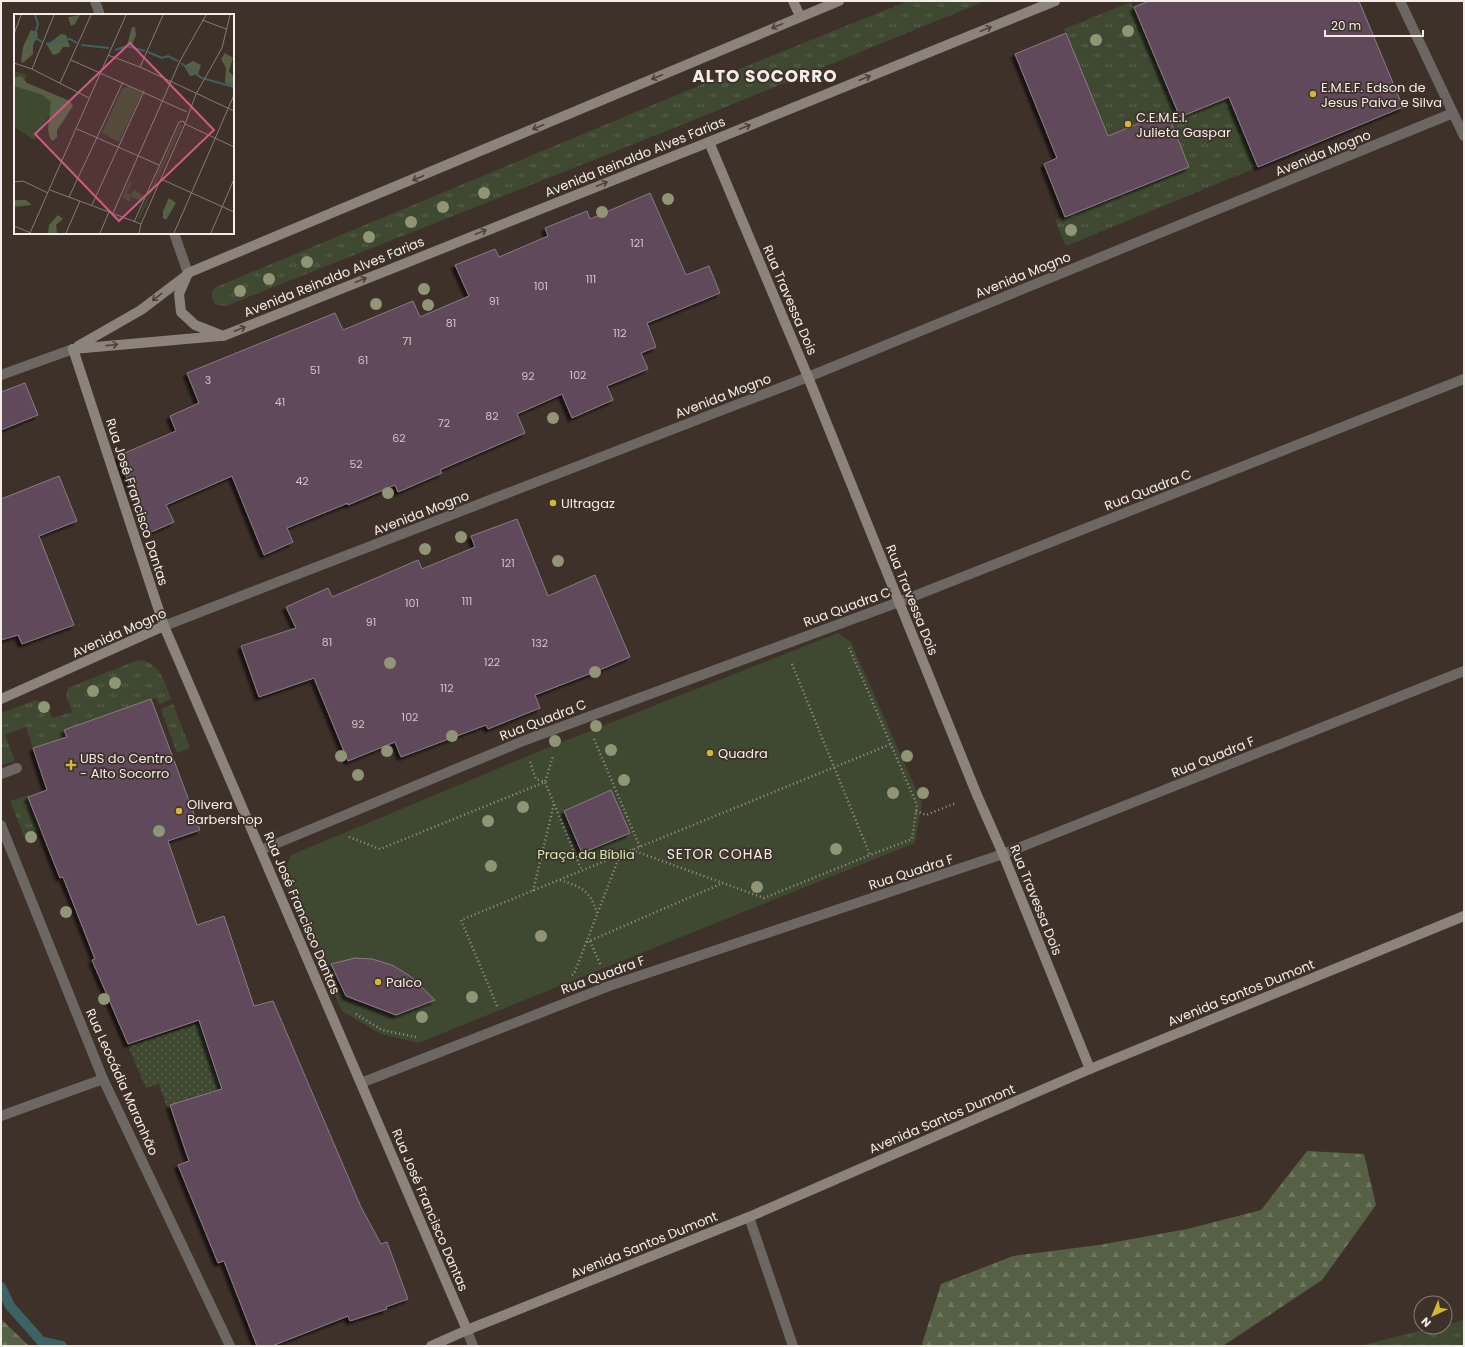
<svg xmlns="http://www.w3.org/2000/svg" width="1465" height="1347" font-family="Poppins,sans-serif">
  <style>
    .grass { fill: url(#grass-tufts) }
    .forest { fill: url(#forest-firs) }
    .park { fill: #3f4931 }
    .garden { fill: url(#garden-dots) }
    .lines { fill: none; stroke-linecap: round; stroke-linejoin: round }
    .stream { stroke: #3b6264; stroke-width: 10 }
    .building { fill: #61485a; stroke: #897b84; filter: url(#shadow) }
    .path { stroke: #9c928c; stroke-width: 2.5; stroke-dasharray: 1 3; stroke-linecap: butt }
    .lane { stroke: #6d6763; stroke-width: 10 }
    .street { stroke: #6d6763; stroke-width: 10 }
    .secondary { stroke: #8c837d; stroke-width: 10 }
    .tree { fill: #909675 }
    .oneway { stroke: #4d413a }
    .poi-dot { fill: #d3b635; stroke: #3d3129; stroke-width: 1.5 }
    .labels { text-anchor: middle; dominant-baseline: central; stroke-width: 3.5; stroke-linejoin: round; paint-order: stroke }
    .number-label { font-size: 11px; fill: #cfc3c4 }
    .poi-label { font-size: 13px; fill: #f4ece7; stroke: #3d3129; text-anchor: start }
    .street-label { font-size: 13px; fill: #f4ece7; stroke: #3d3129 }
    .park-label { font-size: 13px; fill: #d3e9b4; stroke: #3d3129 }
    .neighbourhood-label { font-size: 14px; letter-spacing: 1px; fill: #f4ece7; stroke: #3d3129 }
    .district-label { font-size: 17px; font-weight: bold; letter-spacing: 1px; fill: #f4ece7; stroke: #3d3129 }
    .inset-river { fill: none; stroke: #3b6264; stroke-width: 2 }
    .inset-road { fill: none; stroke: #867c75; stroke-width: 1 }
    .view { fill: #d15885; fill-opacity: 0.15; stroke: #d15885; stroke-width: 2 }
    .inset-edge { fill: none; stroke: #f4ece7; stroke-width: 2 }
  </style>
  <defs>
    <pattern id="grass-tufts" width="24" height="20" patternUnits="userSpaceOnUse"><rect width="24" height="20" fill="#3f4931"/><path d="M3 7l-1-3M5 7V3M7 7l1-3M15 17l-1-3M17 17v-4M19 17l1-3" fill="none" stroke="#5b634f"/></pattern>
    <pattern id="forest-firs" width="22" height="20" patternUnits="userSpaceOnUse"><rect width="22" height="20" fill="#556045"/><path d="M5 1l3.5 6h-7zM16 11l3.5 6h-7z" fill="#6e7760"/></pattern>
    <pattern id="garden-dots" width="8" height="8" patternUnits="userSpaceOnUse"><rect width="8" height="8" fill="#3f4931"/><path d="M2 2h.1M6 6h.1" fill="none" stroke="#5b634f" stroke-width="1.8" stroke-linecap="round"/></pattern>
    <filter id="shadow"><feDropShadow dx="-3.5" dy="3.5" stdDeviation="1" flood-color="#0009"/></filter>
  </defs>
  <rect width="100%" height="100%" fill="#3d3129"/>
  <g class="grass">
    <path d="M908 1H985L684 124 226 306 215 304 212 298V291L216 287 722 76Z"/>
    <path d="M1131 2 1180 117 1207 106 1223 81 1258 167 1066 246 1055 220 1189 167 1167 112 1108 136 1064 29Z"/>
    <path d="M138 660C159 661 165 682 171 699L159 704 156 698 151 699 109 714 111 722 33 748 26 727 5 735 15 761 1 765V713L36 700 46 704 52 718 72 712 66 695 68 688Z"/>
    <path d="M173 704 190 748 177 753 161 709Z"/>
    <path d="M28 795 41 829 24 836 10 801Z"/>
    <path d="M1464 1320V1346H1359L1435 1327H1445V1325Z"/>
  </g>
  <g class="forest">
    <path d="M1307 1151 1364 1154 1376 1205 1322 1280 1223 1346H923L922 1344 941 1284 1013 1256 1099 1245 1187 1229 1261 1210Z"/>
    <path d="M1 1319 29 1346H1Z"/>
  </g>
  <path class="park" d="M838 633 851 642 922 803 915 843 418 1043 381 1034 342 1011 282 877 291 855 547 748Z"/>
  <path class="garden" d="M200 1023 211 1056 287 1034 300 1064 167 1107 159 1084 146 1088 128 1046Z"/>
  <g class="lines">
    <path class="stream" d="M1 1287 10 1306 41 1341 62 1346"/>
  </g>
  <g class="building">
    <path d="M1149 1H1359L1403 107 1258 167 1229 97 1180 117 1134 7Z"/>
    <path d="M1066 33 1108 136 1167 112 1189 167 1065 217 1044 164 1057 158 1015 54Z"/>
    <path d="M650 193 686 275 709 266 720 293 647 323 656 347 641 353 648 369 607 386 613 400 572 418 562 394 517 414 525 433 440 470 442 473 398 492 395 485 348 505V503L287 528 293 542 264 555 232 476 166 505 174 522 149 533 118 456 176 431 170 416 199 403 187 373 335 313 343 330 413 301 420 317 469 296 455 265 495 249 499 257 548 236 545 228 587 211 590 219Z"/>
    <path d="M25 383 38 415 1 430V392Z"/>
    <path d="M59 476 77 521 39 536 74 625 22 644 18 635 1 640V499Z"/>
    <path d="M517 519 548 596 595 575 630 657 602 669 535 695 540 708 488 729 486 725 401 757 395 742 348 761 314 678 259 697 241 646 296 628 286 607 328 588 332 597 418 560 422 569 475 547 471 536Z"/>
    <path d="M151 699 200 830 168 841 197 925 224 916 254 1006 273 1001 361 1207 381 1244 387 1242 408 1299 386 1307 387 1309 350 1321 348 1316 272 1346H257L224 1261 218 1263 178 1165 189 1161 170 1105 222 1089 199 1020 128 1044 92 960 95 959 63 877 60 878 28 797 47 790 33 748 67 737 64 730Z"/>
    <path d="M611 790 630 833 582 853 564 811Z"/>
    <path d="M355 958 372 959 392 965 410 976 435 1000 396 1015 346 996 331 964Z"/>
  </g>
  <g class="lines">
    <g class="path">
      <path d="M792 664 870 855 912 839 917 805 848 645"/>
      <path d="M594 739 640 847"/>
      <path d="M530 762 536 779 545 782 582 871"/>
      <path d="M916 811 926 815 956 803"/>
      <path d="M349 837 380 849 545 782 553 756"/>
      <path d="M632 850 764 898 870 855"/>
      <path d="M560 880C581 887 590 890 597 913"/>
      <path d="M533 891 554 804"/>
      <path d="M590 941 601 966"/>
      <path d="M587 942 723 883"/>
      <path d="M572 975 574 974 620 855"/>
      <path d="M497 1006 461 920 891 744"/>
      <path d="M356 1014 382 1030 416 1037"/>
    </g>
    <path class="lane" d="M1 774 17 768"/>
    <g class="street">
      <path d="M95 1 100 15"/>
      <path d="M1400 1 1464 136"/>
      <path d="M174 233 188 273"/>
      <path d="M1 375 73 349"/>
      <path d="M164 626 808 377 1453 113"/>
      <path d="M1 825 103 1079 230 1346"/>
      <path d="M261 850 523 741 899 602 1464 379"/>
      <path d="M361 1083 609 986 1003 854 1464 671"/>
      <path d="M1 1116 103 1079"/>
      <path d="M749 1217 793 1346"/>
      <path d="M467 1330 473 1346"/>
    </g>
    <g class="secondary">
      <path d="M793 1 800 16"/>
      <path d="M839 1 188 273 179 294 181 312 195 325 223 336 709 142 1055 1"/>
      <path d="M709 142 808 377 977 795 1003 854 1090 1069"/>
      <path d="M78 346 141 310 187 275"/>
      <path d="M73 349 164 626 467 1330"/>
      <path d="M73 349 220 336"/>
      <path d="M1 699 164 626"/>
      <path d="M431 1346 467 1330 749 1217 1090 1069 1464 916"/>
    </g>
  </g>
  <g class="tree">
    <circle cx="1128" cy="31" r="6"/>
    <circle cx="1096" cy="40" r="6"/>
    <circle cx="484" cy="193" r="6"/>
    <circle cx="668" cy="199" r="6"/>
    <circle cx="443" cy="207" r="6"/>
    <circle cx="602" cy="212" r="6"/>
    <circle cx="411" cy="222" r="6"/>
    <circle cx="1071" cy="230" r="6"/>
    <circle cx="369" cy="237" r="6"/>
    <circle cx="307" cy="262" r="6"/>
    <circle cx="269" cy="279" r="6"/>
    <circle cx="424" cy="289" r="6"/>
    <circle cx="240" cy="291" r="6"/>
    <circle cx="376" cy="304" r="6"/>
    <circle cx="428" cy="305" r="6"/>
    <circle cx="553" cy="418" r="6"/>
    <circle cx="388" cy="493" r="6"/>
    <circle cx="461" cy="537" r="6"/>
    <circle cx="425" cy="549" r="6"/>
    <circle cx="558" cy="561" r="6"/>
    <circle cx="390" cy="663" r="6"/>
    <circle cx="595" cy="672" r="6"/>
    <circle cx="115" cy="683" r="6"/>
    <circle cx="93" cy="691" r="6"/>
    <circle cx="44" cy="707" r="6"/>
    <circle cx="596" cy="726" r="6"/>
    <circle cx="452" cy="736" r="6"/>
    <circle cx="555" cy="741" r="6"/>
    <circle cx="611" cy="750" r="6"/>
    <circle cx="387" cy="751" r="6"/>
    <circle cx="341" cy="756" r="6"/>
    <circle cx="907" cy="756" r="6"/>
    <circle cx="358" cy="775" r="6"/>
    <circle cx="624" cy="780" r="6"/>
    <circle cx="893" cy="793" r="6"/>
    <circle cx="923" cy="793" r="6"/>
    <circle cx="523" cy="807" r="6"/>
    <circle cx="488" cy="821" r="6"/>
    <circle cx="159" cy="831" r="6"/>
    <circle cx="31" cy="837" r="6"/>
    <circle cx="836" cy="849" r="6"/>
    <circle cx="491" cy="866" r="6"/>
    <circle cx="757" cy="887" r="6"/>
    <circle cx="66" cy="912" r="6"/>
    <circle cx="541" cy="936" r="6"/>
    <circle cx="472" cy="997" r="6"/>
    <circle cx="104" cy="999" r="6"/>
    <circle cx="422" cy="1017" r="6"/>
  </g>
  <defs><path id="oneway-shaft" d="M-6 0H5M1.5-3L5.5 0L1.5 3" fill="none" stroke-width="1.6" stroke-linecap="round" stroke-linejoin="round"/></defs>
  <g class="oneway">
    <use href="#oneway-shaft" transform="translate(777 26) rotate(157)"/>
    <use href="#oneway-shaft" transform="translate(986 29) rotate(-22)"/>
    <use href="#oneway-shaft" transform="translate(657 77) rotate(157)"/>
    <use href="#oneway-shaft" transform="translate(865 78) rotate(-22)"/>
    <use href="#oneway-shaft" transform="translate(538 127) rotate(157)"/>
    <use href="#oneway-shaft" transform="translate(745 127) rotate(-22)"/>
    <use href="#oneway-shaft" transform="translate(418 178) rotate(157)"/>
    <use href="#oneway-shaft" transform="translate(602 184) rotate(-22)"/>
    <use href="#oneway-shaft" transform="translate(481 232) rotate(-22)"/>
    <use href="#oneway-shaft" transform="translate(361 280) rotate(-22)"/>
    <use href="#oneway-shaft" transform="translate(157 297) rotate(142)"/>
    <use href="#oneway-shaft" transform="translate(240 329) rotate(-22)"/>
    <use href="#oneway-shaft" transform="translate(112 345) rotate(-6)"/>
  </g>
  <g class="poi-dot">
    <circle cx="1313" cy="94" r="4"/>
    <circle cx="1128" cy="124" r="4"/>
    <circle cx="553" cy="503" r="4"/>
    <circle cx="710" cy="753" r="4"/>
    <path d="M69 759h4v4h4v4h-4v4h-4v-4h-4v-4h4z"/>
    <circle cx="179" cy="811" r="4"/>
    <circle cx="378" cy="982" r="4"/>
  </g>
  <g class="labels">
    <g class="number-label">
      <text x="637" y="243">121</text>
      <text x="591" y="279">111</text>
      <text x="541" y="286">101</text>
      <text x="494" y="301">91</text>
      <text x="451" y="323">81</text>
      <text x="620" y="333">112</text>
      <text x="407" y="341">71</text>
      <text x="363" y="360">61</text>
      <text x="315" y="370">51</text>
      <text x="578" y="375">102</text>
      <text x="528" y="376">92</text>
      <text x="208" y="380">3</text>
      <text x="280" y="402">41</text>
      <text x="492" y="416">82</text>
      <text x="444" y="423">72</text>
      <text x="399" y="438">62</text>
      <text x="356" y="464">52</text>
      <text x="302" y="481">42</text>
      <text x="508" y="563">121</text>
      <text x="467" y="601">111</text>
      <text x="412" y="603">101</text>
      <text x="371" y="622">91</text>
      <text x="327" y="642">81</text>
      <text x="540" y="643">132</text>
      <text x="492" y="662">122</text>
      <text x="447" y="688">112</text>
      <text x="410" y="717">102</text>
      <text x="358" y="724">92</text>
    </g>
    <g class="poi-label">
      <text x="1321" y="87">E.M.E.F. Edson de<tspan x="1321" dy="15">Jesus Paiva e Silva</tspan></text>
      <text x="1136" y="117">C.E.M.E.I.<tspan x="1136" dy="15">Julieta Gaspar</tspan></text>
      <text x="561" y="503">Ultragaz</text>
      <text x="718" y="753">Quadra</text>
      <text x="80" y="758">UBS do Centro<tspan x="80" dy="15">- Alto Socorro</tspan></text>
      <text x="187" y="804">Olivera<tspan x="187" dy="15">Barbershop</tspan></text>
      <text x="386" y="982">Palco</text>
    </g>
    <g class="street-label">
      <text transform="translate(1323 153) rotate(-22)">Avenida Mogno</text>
      <text transform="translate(635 157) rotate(-22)">Avenida Reinaldo Alves Farias</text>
      <text transform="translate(1023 275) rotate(-22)">Avenida Mogno</text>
      <text transform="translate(334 277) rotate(-22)">Avenida Reinaldo Alves Farias</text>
      <text transform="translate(790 300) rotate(67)">Rua Travessa Dois</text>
      <text transform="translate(723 396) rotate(-21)">Avenida Mogno</text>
      <text transform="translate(1148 490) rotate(-21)">Rua Quadra C</text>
      <text transform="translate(137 502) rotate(72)">Rua José Francisco Dantas</text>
      <text transform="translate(421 513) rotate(-21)">Avenida Mogno</text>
      <text transform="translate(912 600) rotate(68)">Rua Travessa Dois</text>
      <text transform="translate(847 607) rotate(-20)">Rua Quadra C</text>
      <text transform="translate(119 633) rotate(-24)">Avenida Mogno</text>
      <text transform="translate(543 720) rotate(-21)">Rua Quadra C</text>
      <text transform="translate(1213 757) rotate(-22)">Rua Quadra F</text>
      <text transform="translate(911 872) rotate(-18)">Rua Quadra F</text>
      <text transform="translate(1036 900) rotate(68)">Rua Travessa Dois</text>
      <text transform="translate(302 913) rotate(67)">Rua José Francisco Dantas</text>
      <text transform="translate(603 975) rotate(-20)">Rua Quadra F</text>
      <text transform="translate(1241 993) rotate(-22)">Avenida Santos Dumont</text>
      <text transform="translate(122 1082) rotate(66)">Rua Leocádia Maranhão</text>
      <text transform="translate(942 1119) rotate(-23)">Avenida Santos Dumont</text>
      <text transform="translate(430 1210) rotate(67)">Rua José Francisco Dantas</text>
      <text transform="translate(644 1245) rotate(-22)">Avenida Santos Dumont</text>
    </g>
    <g class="park-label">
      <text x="586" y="854">Praça da Bíblia</text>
    </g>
    <g class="neighbourhood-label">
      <text x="720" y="854">SETOR COHAB</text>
    </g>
    <g class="district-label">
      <text x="765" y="76">ALTO SOCORRO</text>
    </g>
  </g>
  <g transform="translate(14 14)">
    <rect width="220" height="220" fill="#3d3129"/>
    <path d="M0 57 13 61 9 70 45 86 20 126 0 113ZM166 110 168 111 125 206 124 204ZM116 167 118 168 113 179 117 181 120 176 129 181 127 187 116 182V187L108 184Z" fill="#3f4931"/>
    <path d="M66 1 61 10 57 12 54 3ZM118 13H121L122 21 118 31H113ZM17 16 23 18 24 22 19 31V40L9 49 7 47 9 33ZM47 20 52 21 56 33H49L45 39 39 41 33 31ZM211 39 219 44 215 57 220 63V72L211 69 212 54 207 45ZM179 47 187 51 184 60 176 62 170 52ZM7 62 13 69 56 87 59 92 43 116V123L39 127 36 124 34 116 37 88 29 81 0 72V64ZM155 184 162 189 152 206 149 204V197ZM1 186H12L18 191 0 193ZM44 201 49 205 42 211 43 219H34L35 211Z" fill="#556045"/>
    <path d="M115 72 128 79 105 128 88 119 108 75Z" fill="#3f4931"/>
    <path class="inset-river" d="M21 1 24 10 20 23 28 28M32 30 56 25 63 29M67 31 95 34M101 36 113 32 131 37M134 38 148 44 154 42 164 47M167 49 188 64 220 73"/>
    <path class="inset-road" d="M216 1 208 34 182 80 171 110 220 133M188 6 212 15M0 20 7 1M94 41 126 53 220 97M57 46 173 98M0 49 18 55 75 84M126 53 149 1M18 55 40 1M46 69 77 1M63 115 145 151M147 165 220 198M0 168 9 167 34 179M36 176 127 210M55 183 109 68M78 191 130 77M99 199 166 47 192 1M120 208 165 108 169 107 171 110 127 210 125 219M0 212 17 219M16 219 112 1M52 219 66 187M86 219 95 198M160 219 220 81M197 219 220 165"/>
    <path class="view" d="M116 29 200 116 105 207 21 120Z"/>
    <rect width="220" height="220" class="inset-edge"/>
  </g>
  <rect width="1465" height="1347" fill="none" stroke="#f4ece7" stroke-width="4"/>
  <g transform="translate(1433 1315) rotate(224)"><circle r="19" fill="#3d3129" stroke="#867c75"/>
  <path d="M0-3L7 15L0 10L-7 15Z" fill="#d3b635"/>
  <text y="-6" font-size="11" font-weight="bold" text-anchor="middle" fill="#f4ece7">N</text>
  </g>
  <path d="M1325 30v6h98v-6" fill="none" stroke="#f4ece7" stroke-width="2"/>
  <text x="1331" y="30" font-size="12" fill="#f4ece7" stroke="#3d3129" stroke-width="3" paint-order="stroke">20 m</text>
</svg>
